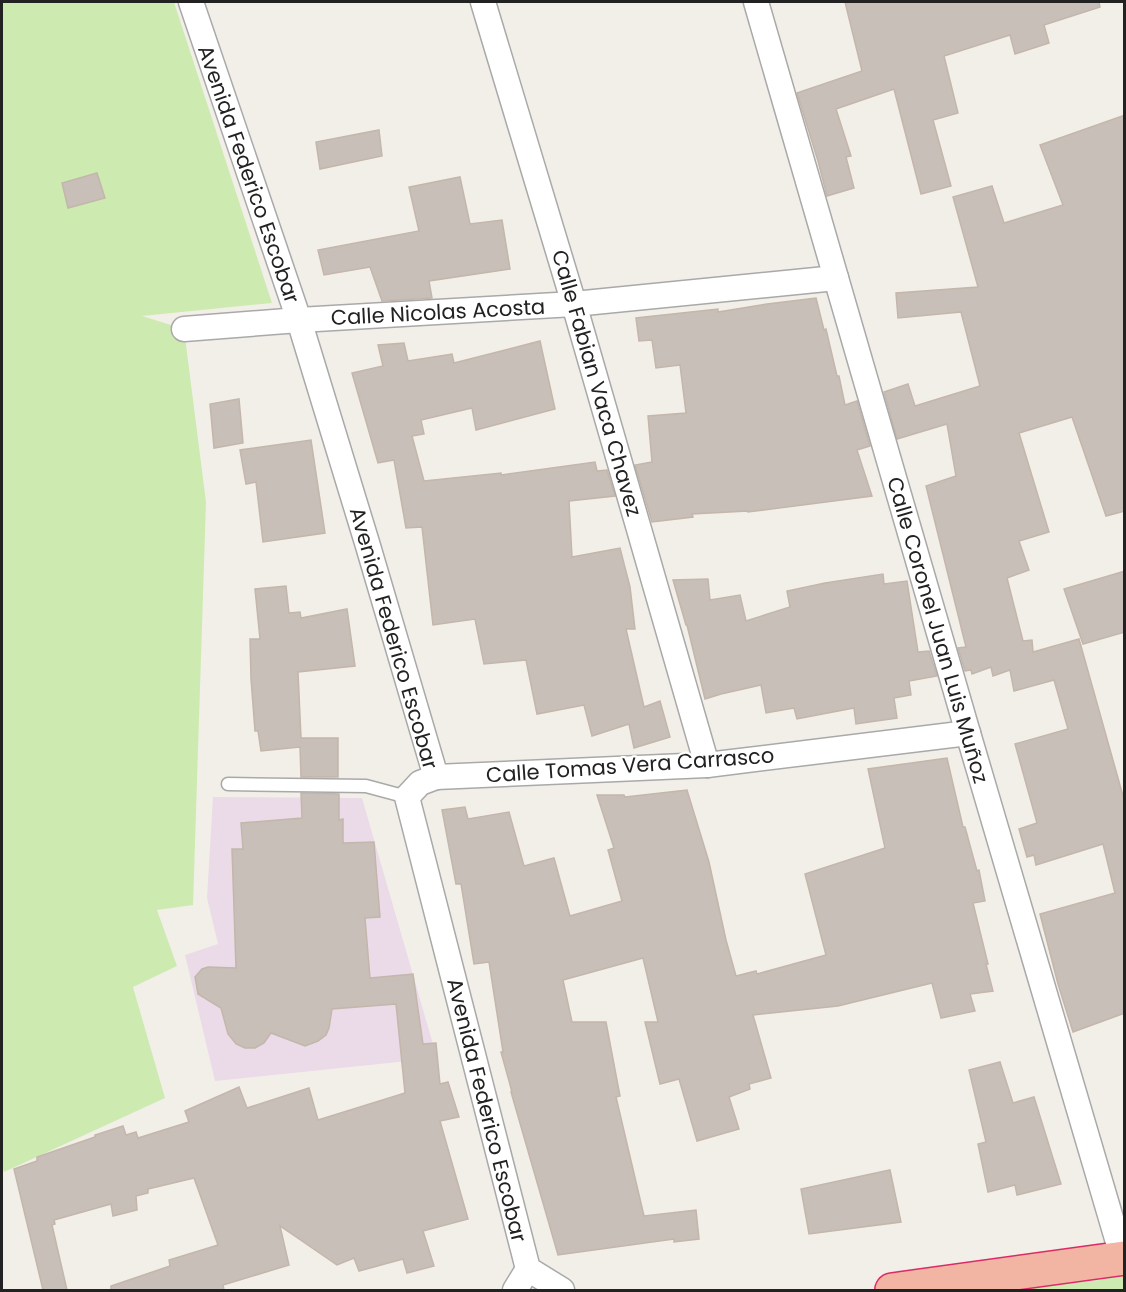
<svg xmlns="http://www.w3.org/2000/svg" width="1126" height="1292" font-family="Poppins,sans-serif">
  <style>
    .industrial { fill: #ebdbe8 }
    .grass { fill: #cdebb0 }
    .building { fill: #c7bfb8; stroke: #c4b6ab; stroke-width: 1.5 }
    .lines { fill: none; stroke-linecap: round; stroke-linejoin: round }
    .service-casing { stroke: #a9a9a9; stroke-width: 15 }
    .minor-casing { stroke: #a9a9a9; stroke-width: 27 }
    .trunk-casing { stroke: #dc2a67; stroke-width: 36 }
    .service { stroke: #fff; stroke-width: 12 }
    .minor { stroke: #fff; stroke-width: 24 }
    .trunk { stroke: #f2b4a3; stroke-width: 33 }
    .labels { text-anchor: middle; dominant-baseline: central; stroke-width: 4.5; stroke-linejoin: round; paint-order: stroke }
    .street-label { font-size: 21px; fill: #222; stroke: #fff }
  </style>
  <rect width="100%" height="100%" fill="#f2efe9"/>
  <path class="industrial" d="M213 797 362 798 437 1058 215 1081 185 955 218 944 207 898Z"/>
  <g class="grass">
    <path d="M2 2H174L272 303 142 316 184 329 206 502 193 905 157 910 177 966 133 987 165 1098 4 1172 2 1165Z"/>
    <path d="M1124 1275V1289L1119 1290H1008L1099 1280Z"/>
  </g>
  <g class="building">
    <path d="M845 2H1099L1100 7 1044 25 1049 43 1015 54 1010 35 944 56 958 113 933 120 951 186 921 194 894 89 836 109 851 156 846 157 854 188 827 196 818 161 797 93 862 71Z"/>
    <path d="M1125 115V511L1106 516 1072 417 1019 433 1049 532 1019 541 1029 570 1007 578 1023 641 1032 640 1033 652 1079 639 1125 803V1013L1073 1032 1058 984 1040 914 1115 893 1103 844 1036 865 1034 855 1027 857 1019 829 1037 823 1015 744 1068 729 1054 680 1014 691 1010 670 993 676 991 667 972 674 971 670 965 671 958 648 966 647 926 486 956 476 947 424 897 439 884 392 908 384 915 406 980 386 961 312 898 318 896 293 978 287 953 197 992 186 1004 223 1063 205 1040 145Z"/>
    <path d="M379 130 382 156 320 169 316 142Z"/>
    <path d="M97 173 105 198 68 208 62 183Z"/>
    <path d="M460 177 470 224 502 220 510 269 429 281 432 298 382 301 370 267 324 275 318 250 419 231 409 187Z"/>
    <path d="M816 298 824 330 826 329 837 376H839L845 405 857 401 870 446 857 450 872 496 748 512V511L692 514 693 517 652 522 635 465 652 462 648 416 686 413 680 365 656 368 652 340 639 341 636 318 718 309V312L767 304Z"/>
    <path d="M540 341 555 409 476 430 472 408 421 420 424 434 412 436 424 481 501 473V475L595 462 597 471 607 470 615 496 569 501 572 557 620 548 630 587 635 629H626L644 707 660 701 670 737 634 748 629 724 592 736 584 705 537 714 526 660 484 664 475 619 433 625 422 527 406 528 394 460 378 463 352 373 383 366 378 345 404 343 408 361 452 354 454 363Z"/>
    <path d="M239 399 243 443 214 448 210 404Z"/>
    <path d="M311 440 325 533 263 542 256 482 246 484 240 450Z"/>
    <path d="M1125 571V632L1083 644 1064 589Z"/>
    <path d="M883 574 884 584 907 581 918 652 929 651 937 676 909 681 911 695 894 698 897 718 856 724 854 708 797 719 794 708 766 713 761 685 721 694 705 699 687 625H686L673 580 708 579 710 600 740 595 746 621 790 607 787 591 825 583Z"/>
    <path d="M286 586 289 613 300 612 301 618 347 609 355 666 298 672 301 738H338V777H301L300 747 261 751 258 731H255L251 679 250 639H260L255 589Z"/>
    <path d="M947 758 963 827H965L977 871 979 870 985 901 973 903 988 964H986L993 991 970 994 975 1011 941 1018 932 983 838 1006 753 1015 771 1078 749 1084 750 1089 729 1097 739 1129 697 1141 679 1079 660 1084 645 1022H658L643 958 563 980 572 1022H606L620 1096 616 1097 644 1216 696 1210 699 1239 674 1242V1239L558 1255 511 1092H512L501 1052H503L489 962 474 964 461 884H456L442 810 465 807 468 819 509 812 524 866 554 858 570 916 622 901 608 850 614 848 597 795H624L625 797 687 790 709 862 726 940 736 976 756 971 757 974 826 955 805 874 885 848 868 769Z"/>
    <path d="M301 793 339 794V820L343 819V843L374 842 380 917 365 918 370 978 413 974 423 1044 436 1043 440 1084 448 1082 459 1117 440 1121 468 1219 423 1231 434 1266 407 1273 403 1259 359 1271 354 1258 337 1265 280 1226 289 1265 223 1285 224 1290H111V1286L170 1266 169 1260 218 1245 194 1178 148 1189V1193L136 1196 137 1210 113 1216 111 1204 54 1220 55 1224 52 1225 67 1290H43L14 1169 37 1161V1157L95 1137V1135L123 1126 126 1135 136 1132 138 1138 189 1122 185 1111 239 1087 247 1108 309 1088 318 1120 405 1093 396 1004 332 1009 329 1028 326 1035 318 1041 305 1046 271 1033 264 1043 255 1048H245L236 1044 228 1034 221 1008 198 994 195 977 202 969 208 967 236 968 232 849H243L241 823 302 818Z"/>
    <path d="M1000 1062 1013 1103 1034 1097 1061 1184 1017 1195 1015 1185 988 1192 978 1144 986 1142 969 1070Z"/>
    <path d="M890 1170 901 1222 809 1234 801 1189Z"/>
  </g>
  <g class="lines">
    <defs>
      <path id="service" d="M228 784 366 786 407 797"/>
      <g id="minor">
        <path d="M191 2 299 320 368 546 436 777 420 783 407 797 528 1269 562 1290"/>
        <path d="M483 2 574 304 707 765"/>
        <path d="M756 2 968 733 1123 1259"/>
        <path d="M184 329 299 320 574 304 836 278"/>
        <path d="M436 777 707 765 968 733"/>
        <path d="M515 1290 528 1269"/>
      </g>
      <path id="trunk" d="M892 1290 1124 1258"/>
    </defs>
    <use href="#service" class="service-casing"/>
    <use href="#minor" class="minor-casing"/>
    <use href="#trunk" class="trunk-casing"/>
    <use href="#service" class="service"/>
    <use href="#minor" class="minor"/>
    <use href="#trunk" class="trunk"/>
  </g>
  <g class="labels">
    <g class="street-label">
      <text transform="translate(249 174) rotate(71)">Avenida Federico Escobar</text>
      <text transform="translate(438 312) rotate(-3)">Calle Nicolas Acosta</text>
      <text transform="translate(597 383) rotate(74)">Calle Fabian Vaca Chavez</text>
      <text transform="translate(938 630) rotate(74)">Calle Coronel Juan Luis Muñoz</text>
      <text transform="translate(394 638) rotate(74)">Avenida Federico Escobar</text>
      <text transform="translate(630 765) rotate(-4)">Calle Tomas Vera Carrasco</text>
      <text transform="translate(487 1110) rotate(76)">Avenida Federico Escobar</text>
    </g>
  </g>
  <rect width="1126" height="1292" fill="none" stroke="#222222" stroke-width="6"/>
</svg>
